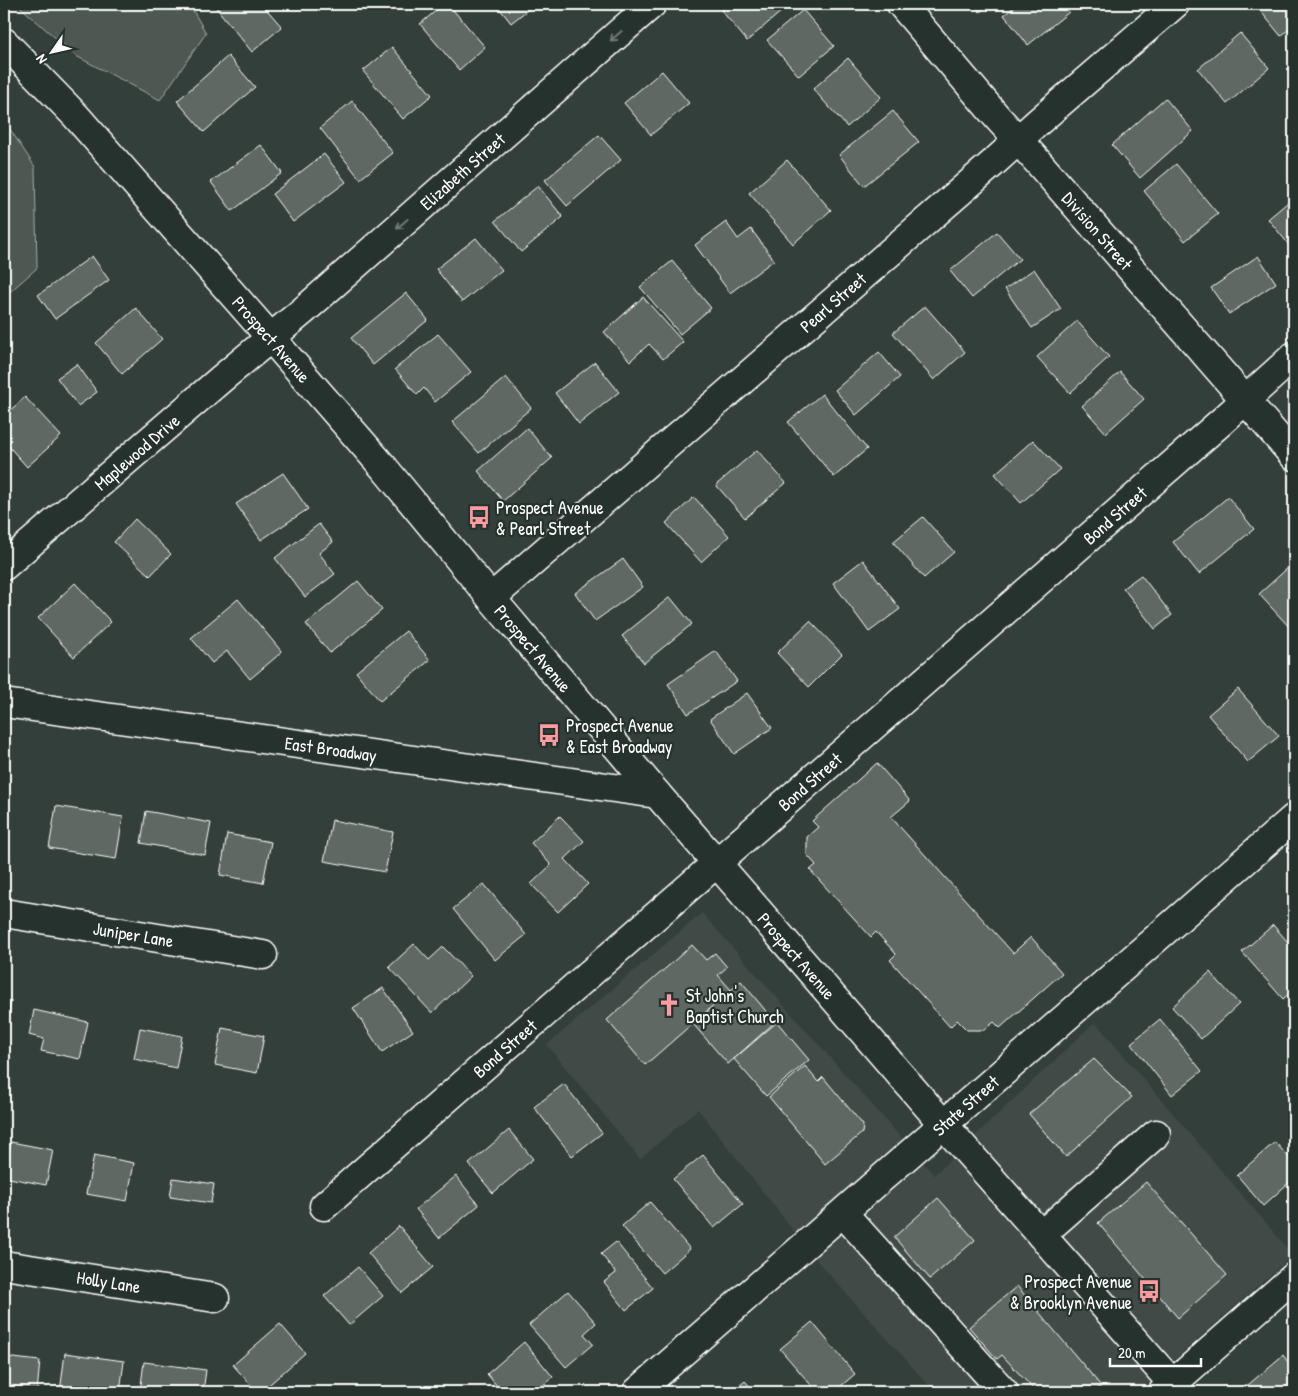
<svg xmlns="http://www.w3.org/2000/svg" width="1298" height="1396" font-family="'Patrick Hand',sans-serif">
  <style>
    .built { fill: #404c47 }
    .green { fill: #4d5853; stroke: #a6aca9 }
    .building { fill: #5f6964; stroke: #fff }
    .lines { fill: none; stroke-linecap: round; stroke-linejoin: round }
    .minor-casing { stroke: #fff; stroke-width: 31 }
    .major-casing { stroke: #fff; stroke-width: 31 }
    .minor { stroke: #26332d; stroke-width: 28 }
    .major { stroke: #26332d; stroke-width: 28 }
    .oneway { stroke: #727a76 }
    .labels { text-anchor: middle; dominant-baseline: central; stroke-width: 4.5; stroke-linejoin: round; paint-order: stroke }
    .street-label { font-size: 18px; fill: #fff; stroke: #26332d }
    .poi-label { font-size: 18px; fill: #fff; stroke: #26332d; text-anchor: start }
  </style>
  <rect width="100%" height="100%" fill="#333f3a"/>
  <filter id="ink" filterUnits="userSpaceOnUse"><feTurbulence type="fractalNoise" baseFrequency=".02" numOctaves="2"/><feDisplacementMap in="SourceGraphic" scale="10" xChannelSelector="R" yChannelSelector="G"/><feConvolveMatrix kernelMatrix="1 2 1 2 8 2 1 2 1" color-interpolation-filters="sRGB"/></filter>
  <g filter="url(#ink)">
    <path class="built" d="M702 913 934 1175 1095 1022 1293 1255 1138 1392H935L819 1263 698 1109 640 1159 547 1045Z"/>
    <g class="green">
      <path d="M17 4H189L206 33 160 100 76 56Z"/>
      <path d="M4 120 35 167 37 268 4 297Z"/>
    </g>
    <g class="building">
      <path d="M213 4H262L282 27 252 52Z"/>
      <path d="M444 4H448L485 47 459 70 420 24Z"/>
      <path d="M496 4H535L511 23Z"/>
      <path d="M728 4H790L747 41 721 10Z"/>
      <path d="M973 4H990L980 12Z"/>
      <path d="M1018 4H1062L1069 12 1028 45 1004 15Z"/>
      <path d="M1263 4H1294V25L1281 36 1258 8Z"/>
      <path d="M803 10 834 46 799 76 767 40Z"/>
      <path d="M1240 33 1269 68 1227 104 1198 69Z"/>
      <path d="M392 47 432 95 403 119 363 71Z"/>
      <path d="M228 56 255 87 204 132 177 101Z"/>
      <path d="M848 58 881 97 847 127 813 89Z"/>
      <path d="M662 71 689 103 651 135 624 103Z"/>
      <path d="M1165 98 1193 131 1140 178 1112 145Z"/>
      <path d="M352 101 393 153 360 179 320 128Z"/>
      <path d="M893 111 919 142 864 186 839 155Z"/>
      <path d="M599 135 621 160 567 206 545 180Z"/>
      <path d="M261 145 282 173 232 211 211 182Z"/>
      <path d="M324 154 346 182 293 222 272 194Z"/>
      <path d="M787 160 831 210 793 244 749 193Z"/>
      <path d="M1176 164 1218 214 1185 241 1144 191Z"/>
      <path d="M538 186 563 217 521 252 495 221Z"/>
      <path d="M1294 197V251L1268 219Z"/>
      <path d="M726 222 738 239 751 229 774 260 730 293 695 245Z"/>
      <path d="M997 232 1020 259 972 298 950 271Z"/>
      <path d="M476 238 502 270 462 302 436 269Z"/>
      <path d="M92 256 109 280 55 319 38 295Z"/>
      <path d="M1258 256 1276 283 1229 314 1211 288Z"/>
      <path d="M672 261 711 308 680 334 640 287Z"/>
      <path d="M1034 269 1061 309 1032 328 1005 289Z"/>
      <path d="M406 293 428 320 373 365 351 338Z"/>
      <path d="M643 297 683 342 663 359 649 344 630 361 604 332Z"/>
      <path d="M925 306 965 352 934 380 893 333Z"/>
      <path d="M136 308 162 339 122 374 96 343Z"/>
      <path d="M1077 321 1109 357 1070 393 1037 357Z"/>
      <path d="M438 334 471 372 435 402 424 388 417 395 395 369Z"/>
      <path d="M879 352 900 377 856 415 835 390Z"/>
      <path d="M595 362 619 392 579 424 555 393Z"/>
      <path d="M77 364 97 392 78 406 57 378Z"/>
      <path d="M1120 372 1144 399 1106 433 1082 406Z"/>
      <path d="M506 377 531 408 479 453 452 422Z"/>
      <path d="M822 394 867 449 834 477 788 422Z"/>
      <path d="M25 397 61 436 27 467 4 441V416Z"/>
      <path d="M527 428 552 458 503 501 478 471Z"/>
      <path d="M1033 440 1060 469 1021 503 995 474Z"/>
      <path d="M757 450 786 483 745 518 716 485Z"/>
      <path d="M283 473 308 509 261 540 236 504Z"/>
      <path d="M694 497 729 536 701 562 666 523Z"/>
      <path d="M1228 497 1254 529 1199 574 1173 542Z"/>
      <path d="M923 517 954 552 924 578 893 542Z"/>
      <path d="M135 519 171 554 150 576 114 542Z"/>
      <path d="M319 524 333 542 319 553 335 574 305 597 275 558Z"/>
      <path d="M623 559 643 587 595 621 575 593Z"/>
      <path d="M863 560 900 609 869 632 833 583Z"/>
      <path d="M1290 566 1294 571V627L1292 630 1259 594Z"/>
      <path d="M1141 575 1172 615 1155 629 1123 588Z"/>
      <path d="M358 581 382 610 330 653 306 624Z"/>
      <path d="M75 583 111 622 74 657 38 618Z"/>
      <path d="M670 597 692 624 644 663 622 636Z"/>
      <path d="M238 599 282 652 250 679 227 651 212 663 191 638Z"/>
      <path d="M810 621 842 654 809 687 777 653Z"/>
      <path d="M406 631 430 660 380 701 356 672Z"/>
      <path d="M716 651 737 681 688 714 668 684Z"/>
      <path d="M1238 689 1279 736 1248 762 1208 715Z"/>
      <path d="M747 693 772 728 734 754 710 719Z"/>
      <path d="M877 763 910 801 891 817 1013 953 1031 937 1062 973 1000 1028 994 1022 984 1030H967L957 1020 950 1027 890 960 896 954 876 932 871 937 810 870 816 865 807 855V837L818 827 812 821Z"/>
      <path d="M56 806 123 817 116 859 49 848Z"/>
      <path d="M146 811 211 823 205 855 141 843Z"/>
      <path d="M560 816 584 841 565 859 588 884 558 912 531 884 551 865 531 843Z"/>
      <path d="M332 820 393 832 385 872 324 861Z"/>
      <path d="M227 834 271 842 263 883 220 875Z"/>
      <path d="M484 884 526 935 495 960 453 909Z"/>
      <path d="M1273 925 1294 949V989L1283 999 1242 952Z"/>
      <path d="M414 944 429 960 443 947 471 976 432 1013 389 967Z"/>
      <path d="M692 945 706 960 715 953 727 967 718 975 731 990 645 1065 607 1020Z"/>
      <path d="M1210 972 1239 1004 1201 1039 1172 1007Z"/>
      <path d="M741 981 775 1022 728 1064 693 1024Z"/>
      <path d="M383 988 413 1031 382 1052 353 1008Z"/>
      <path d="M4 1000 11 1001 5 1039H4Z"/>
      <path d="M34 1010 88 1022 80 1059 41 1051 44 1039 29 1035Z"/>
      <path d="M1160 1019 1202 1071 1172 1095 1131 1043Z"/>
      <path d="M777 1022 809 1060 766 1096 734 1059Z"/>
      <path d="M140 1028 182 1036 176 1068 134 1059Z"/>
      <path d="M222 1028 264 1036 257 1073 215 1065Z"/>
      <path d="M1094 1059 1132 1097 1066 1157 1029 1114Z"/>
      <path d="M805 1066 818 1082 823 1077 863 1125 862 1133 825 1164 769 1097Z"/>
      <path d="M564 1084 602 1133 572 1156 534 1107Z"/>
      <path d="M509 1130 533 1159 493 1193 469 1164Z"/>
      <path d="M11 1142 53 1150 46 1185 4 1177Z"/>
      <path d="M1275 1142 1294 1163V1178L1263 1206 1237 1175Z"/>
      <path d="M94 1155 134 1163 127 1201 86 1194Z"/>
      <path d="M703 1155 743 1204 714 1228 673 1179Z"/>
      <path d="M456 1176 479 1205 439 1238 416 1209Z"/>
      <path d="M173 1178 214 1184 211 1203 170 1197Z"/>
      <path d="M1146 1182 1227 1275 1178 1318 1098 1223Z"/>
      <path d="M938 1198 975 1240 930 1279 894 1237Z"/>
      <path d="M650 1202 690 1249 662 1273 622 1226Z"/>
      <path d="M399 1226 433 1267 402 1293 368 1253Z"/>
      <path d="M616 1242 653 1288 626 1310 604 1282 616 1273 601 1254Z"/>
      <path d="M358 1267 383 1296 349 1325 324 1296Z"/>
      <path d="M1017 1286 1101 1386 1094 1392H1036L1002 1355 997 1359 969 1327Z"/>
      <path d="M568 1291 596 1323 584 1334 593 1344 566 1367 529 1325Z"/>
      <path d="M812 1322 855 1374 834 1392H817L780 1349Z"/>
      <path d="M280 1324 305 1353 261 1392H257L233 1365Z"/>
      <path d="M524 1342 553 1377 535 1392H502L487 1374Z"/>
      <path d="M65 1353 124 1361 120 1392H60Z"/>
      <path d="M1283 1355 1292 1368 1294 1366V1392H1244V1385H1248Z"/>
      <path d="M4 1357 40 1361 37 1392H4Z"/>
      <path d="M144 1362 206 1370 203 1392H140Z"/>
      <path d="M745 1381 755 1392H732Z"/>
    </g>
    <g class="lines">
      <defs>
        <g id="minor">
          <path id="s1" d="M901 4 997 117 1038 162 1294 456"/>
          <path id="s2" d="M4 566 221 379 303 311 652 4"/>
          <path id="s3" d="M491 598 992 164 1038 122 1175 4"/>
          <path id="s4" d="M4 703 657 794"/>
          <path id="s5" d="M4 913 263 955"/>
          <path id="s6" d="M324 1206 1221 422 1294 356"/>
          <path d="M843 1213 1004 1392"/>
          <path d="M1041 1235 1156 1134"/>
          <path id="s7" d="M4 1265 215 1298"/>
          <path id="s8" d="M637 1392 1294 818"/>
          <path d="M1163 1392 1294 1277"/>
        </g>
        <g id="major">
          <path id="s9" d="M4 42 76 116 271 338 385 469 491 598 657 794 943 1124 1180 1392"/>
        </g>
      </defs>
      <use href="#minor" class="minor-casing"/>
      <use href="#major" class="major-casing"/>
      <use href="#minor" class="minor"/>
      <use href="#major" class="major"/>
    </g>
    <defs><path id="oneway-shaft" d="M-6 0H5M1.5-3L5.5 0L1.5 3" fill="none" stroke-width="1.6" stroke-linecap="round" stroke-linejoin="round" transform="scale(1.25)"/></defs>
    <g class="oneway">
      <use href="#oneway-shaft" transform="translate(616 36) rotate(139)"/>
      <use href="#oneway-shaft" transform="translate(402 224) rotate(139)"/>
    </g>
  </g>
  <defs>
    <symbol id="bus-bare" viewBox="-9 -9 18 18"><path d="M-5-6H5V4H4V6H2V4H-2V6H-4V4H-5ZM-3.5-4V0h7V-4ZM-3.5 1.2v1.5H-2V1.2ZM2 1.2v1.5H3.5V1.2Z" fill="#ff9aa2" stroke="#26332d" stroke-width="2.5" paint-order="stroke"/></symbol>
    <symbol id="church-bare" viewBox="-9 -9 18 18"><path d="M-1.2-6h2.4v3.5h3.3v2.4h-3.3V6h-2.4V-.1h-3.3v-2.4h3.3Z" fill="#ff9aa2" stroke="#26332d" stroke-width="2.5" paint-order="stroke"/></symbol>
  </defs>
  <g fill-rule="evenodd">
    <use href="#bus-bare" x="463" y="501" width="32" height="32"/>
    <use href="#bus-bare" x="533" y="719" width="32" height="32"/>
    <use href="#church-bare" x="653" y="989" width="32" height="32"/>
    <use href="#bus-bare" x="1133" y="1275" width="32" height="32"/>
  </g>
  <g class="labels">
    <g class="street-label">
      <text stroke="none"><textPath href="#s2" startOffset="605">Elizabeth Street</textPath></text>
      <text stroke="none"><textPath href="#s1" startOffset="300">Division Street</textPath></text>
      <text stroke="none"><textPath href="#s3" startOffset="452">Pearl Street</textPath></text>
      <text stroke="none"><textPath href="#s9" startOffset="400">Prospect Avenue</textPath></text>
      <text stroke="none"><textPath href="#s2" startOffset="175">Maplewood Drive</textPath></text>
      <text stroke="none"><textPath href="#s6" startOffset="1050">Bond Street</textPath></text>
      <text stroke="none"><textPath href="#s9" startOffset="805">Prospect Avenue</textPath></text>
      <text stroke="none"><textPath href="#s4" startOffset="330">East Broadway</textPath></text>
      <text stroke="none"><textPath href="#s6" startOffset="645">Bond Street</textPath></text>
      <text stroke="none"><textPath href="#s5" startOffset="131">Juniper Lane</textPath></text>
      <text stroke="none"><textPath href="#s9" startOffset="1210">Prospect Avenue</textPath></text>
      <text stroke="none"><textPath href="#s6" startOffset="240">Bond Street</textPath></text>
      <text stroke="none"><textPath href="#s8" startOffset="436">State Street</textPath></text>
      <text stroke="none"><textPath href="#s7" startOffset="106">Holly Lane</textPath></text>
    </g>
    <g class="poi-label">
      <text x="496" y="507">Prospect Avenue<tspan x="496" dy="21">&amp; Pearl Street</tspan></text>
      <text x="566" y="725">Prospect Avenue<tspan x="566" dy="21">&amp; East Broadway</tspan></text>
      <text x="686" y="995">St John's<tspan x="686" dy="21">Baptist Church</tspan></text>
      <text x="1132" y="1281" text-anchor="end">Prospect Avenue<tspan x="1132" dy="21">&amp; Brooklyn Avenue</tspan></text>
    </g>
  </g>
  <rect width="1298" height="1396" fill="none" stroke="#26332d" stroke-width="20"/>
  <rect x="10" y="10" width="1278" height="1376" fill="none" stroke="#fff" stroke-width="2" filter="url(#ink)"/>
  <g transform="translate(52 52) rotate(236)" stroke="#26332d" stroke-width="4" paint-order="stroke">
  <path d="M0-4L9 19L0 12L-9 19Z" fill="#ffffff"/>
  <text y="-8" font-size="14" font-weight="bold" text-anchor="middle" fill="#ffffff">N</text>
  </g>
  <path d="M1110 1358v8h91v-8" fill="none" stroke="#ffffff" stroke-width="2.5"/>
  <text x="1118" y="1358" font-size="15" fill="#ffffff" stroke="#26332d" stroke-width="4" paint-order="stroke">20 m</text>
</svg>
